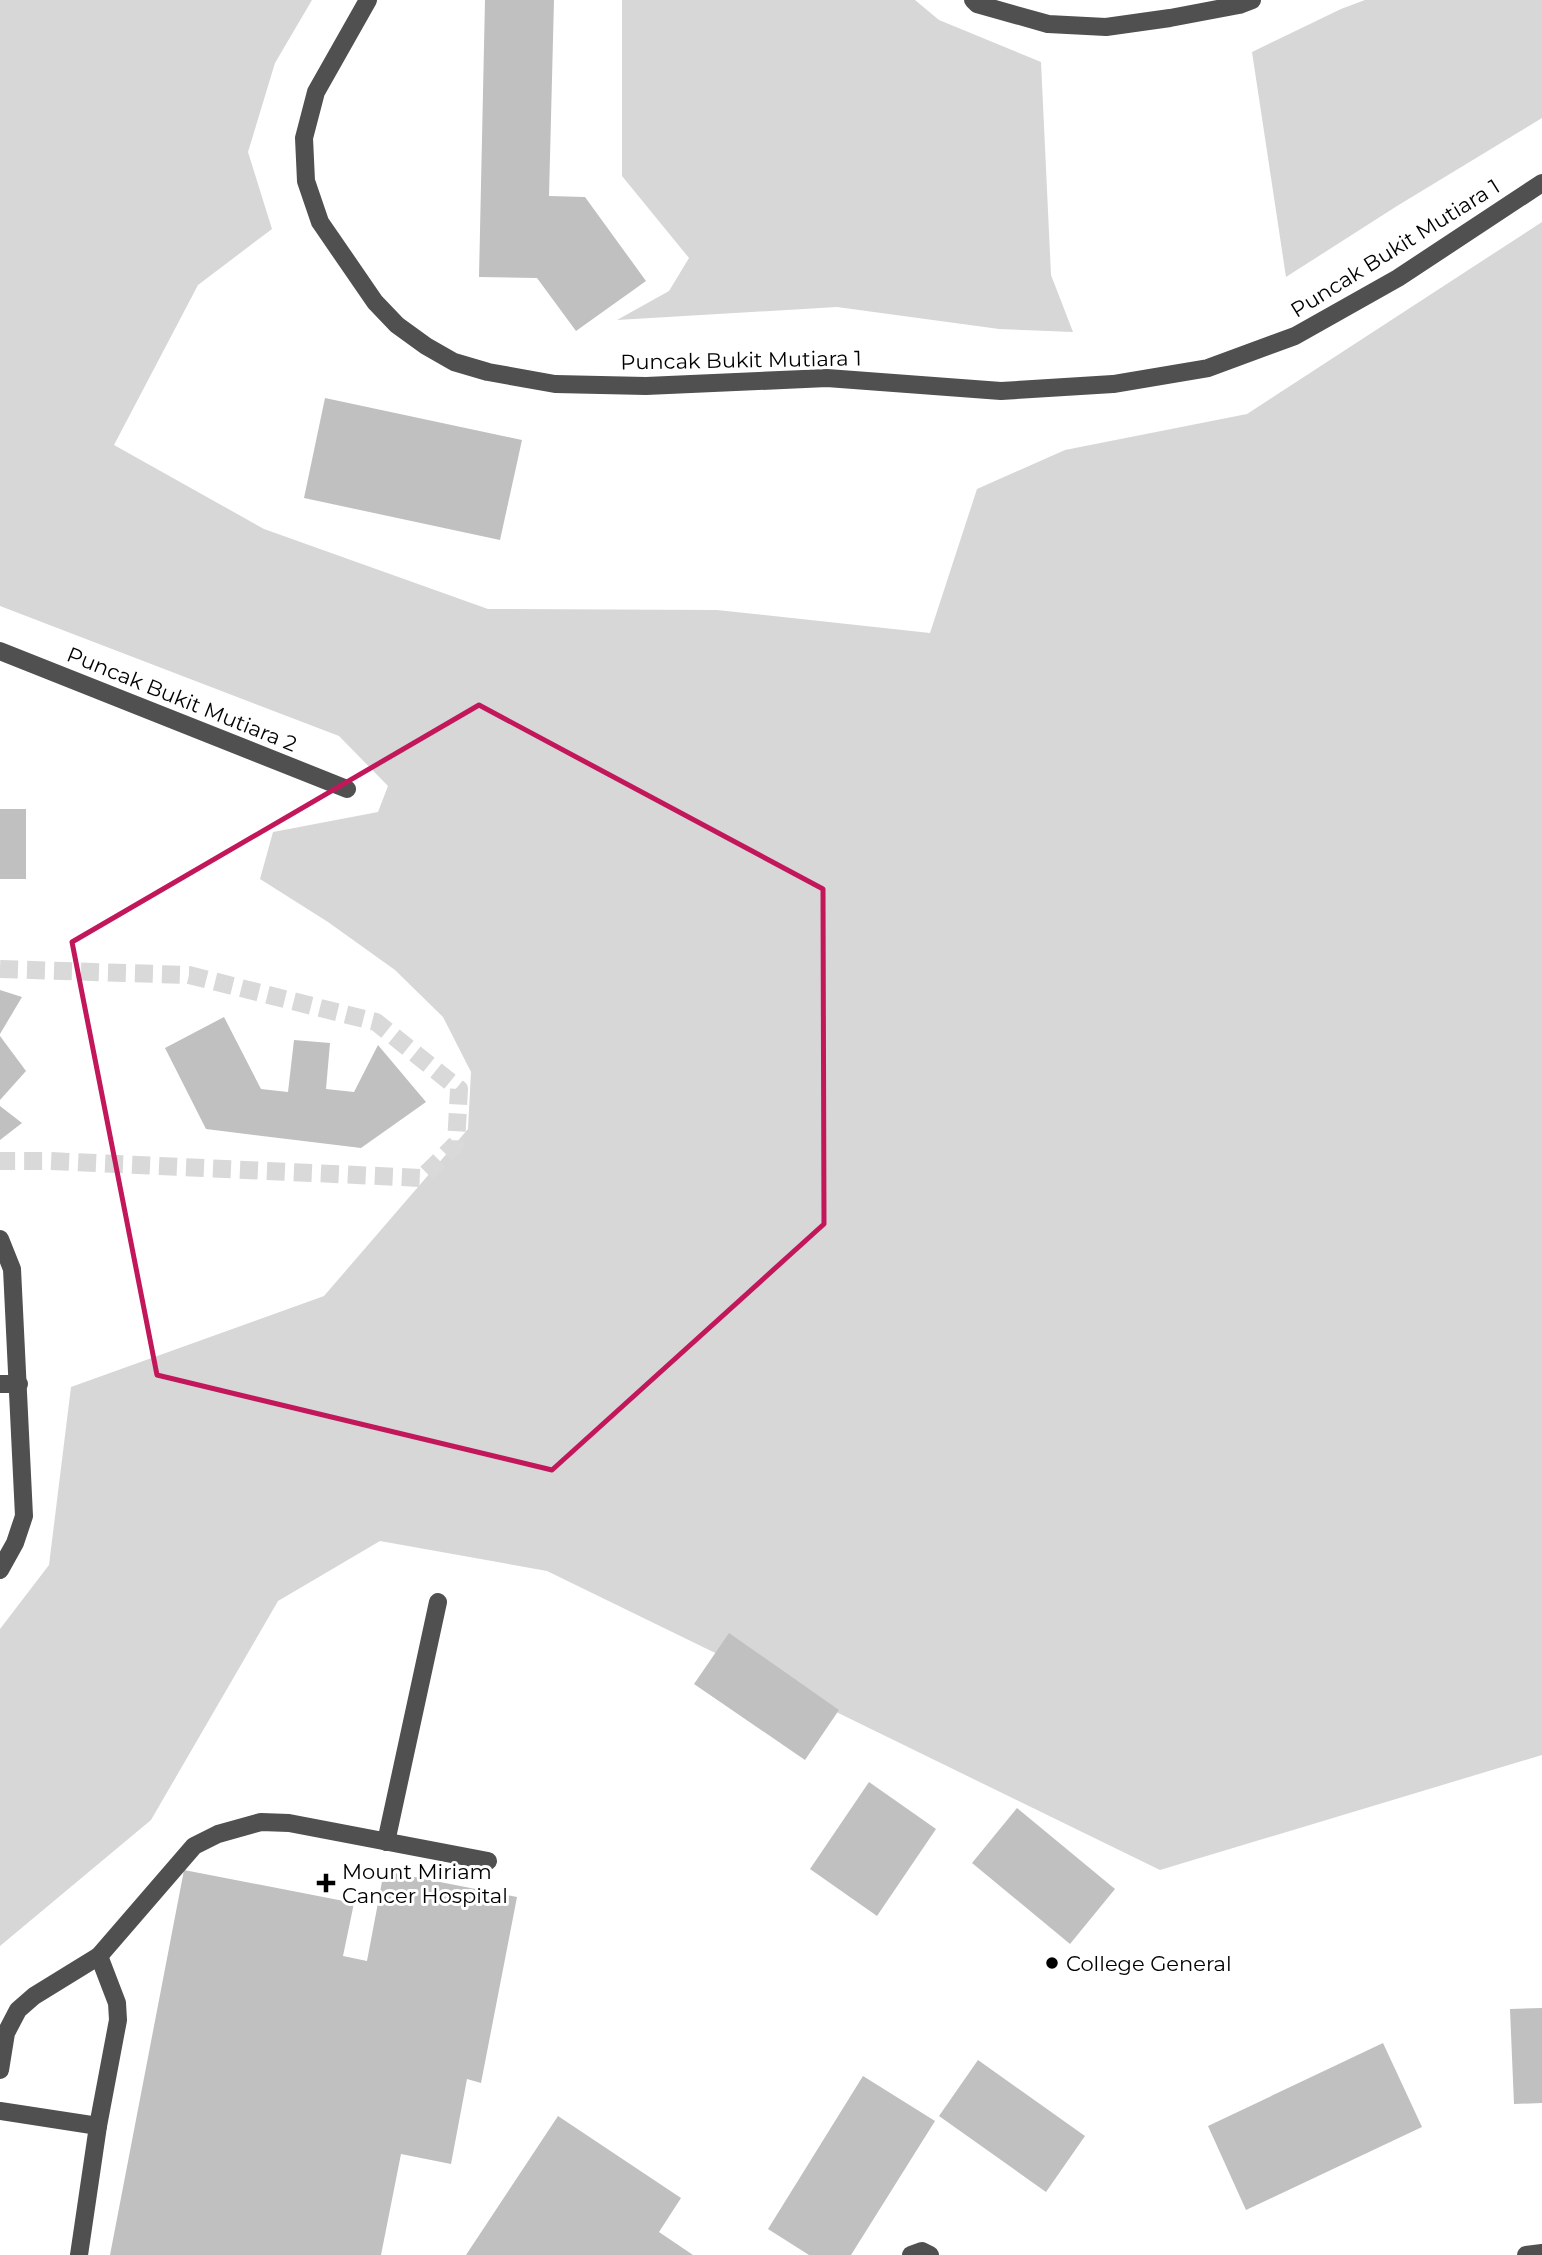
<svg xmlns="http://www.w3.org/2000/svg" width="1542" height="2255" font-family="Montserrat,sans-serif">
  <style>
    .green { fill: #d7d7d7 }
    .building { fill: #c0c0c0 }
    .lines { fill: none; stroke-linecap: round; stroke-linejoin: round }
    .minor-tunnel { stroke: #d9d9d9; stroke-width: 18; stroke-dasharray: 18 9; stroke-linecap: butt }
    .minor { stroke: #505050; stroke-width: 18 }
    .marked { fill: none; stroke: #c2185b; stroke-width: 5; stroke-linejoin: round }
    .poi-dot { fill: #000; stroke: #fff; stroke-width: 2.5 }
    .labels { text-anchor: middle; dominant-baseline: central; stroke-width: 6; stroke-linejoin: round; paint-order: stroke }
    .street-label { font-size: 21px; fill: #000; stroke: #fff }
    .poi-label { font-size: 21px; fill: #000; stroke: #fff; text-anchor: start }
  </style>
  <rect width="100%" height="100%" fill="#fff"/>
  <g class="green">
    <path d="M0 0H312L275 63 248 152 272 229 198 285 114 445 264 529 488 609 717 610 930 633 977 489 1065 450 1247 414 1542 222V1755L1160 1870 547 1571 380 1541 278 1601 151 1820 0 1946V1629L49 1565 71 1387 324 1296 468 1129 471 1072 443 1017 395 970 328 922 260 879 273 832 378 812 388 786 339 736 0 606Z"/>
    <path d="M622 0H915L939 20 1041 62 1051 275 1073 332 999 329 837 307 617 320 669 291 689 258 622 176Z"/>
    <path d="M1365 0H1542V118L1397 206 1286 277 1252 52 1341 9Z"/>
  </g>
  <g class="building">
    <path d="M485 0H554L549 196 585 197 646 281 576 331 537 278 479 277Z"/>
    <path d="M325 398 522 440 500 540 304 498Z"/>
    <rect x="0" y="809" width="26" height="70"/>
    <path d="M0 990 22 997 0 1034Z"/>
    <path d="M224 1017 261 1089 288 1092 294 1040 330 1043 326 1089 354 1092 378 1045 426 1102 361 1148 206 1129 165 1048Z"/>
    <path d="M0 1036 26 1071 0 1100Z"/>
    <path d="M0 1106 22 1123 0 1140Z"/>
    <path d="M729 1633 839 1710 805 1760 694 1684Z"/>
    <path d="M869 1782 936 1829 877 1916 810 1869Z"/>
    <path d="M1017 1808 1115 1889 1070 1944 972 1863Z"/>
    <path d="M184 1870 354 1903 343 1956 367 1961 384 1871 517 1897 481 2083 467 2079 451 2164 401 2154 381 2255H110Z"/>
    <path d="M1542 2008V2103L1514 2104 1510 2009Z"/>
    <path d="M1383 2043 1422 2127 1246 2210 1208 2126Z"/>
    <path d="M978 2060 1085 2136 1046 2192 939 2116Z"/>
    <path d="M863 2076 935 2121 851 2255H809L768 2229Z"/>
    <path d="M558 2116 681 2198 659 2232 693 2255H466Z"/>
  </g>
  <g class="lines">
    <path class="minor-tunnel" d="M0 969 189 975 376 1022 459 1089 456 1144 422 1178 50 1161H0"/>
    <g class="minor">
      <path d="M368 0 316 92 304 138 306 181 320 222 375 302 397 325 426 346 454 362 488 372 555 384 646 386 827 378 1001 391 1113 384 1208 368 1295 336 1398 278 1542 183"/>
      <path d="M973 0 977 4 1048 24 1106 27 1170 18 1239 5 1252 0"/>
      <path d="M0 651 347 789"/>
      <path d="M0 1239 12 1269 24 1516 15 1543 0 1570"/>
      <path d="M0 1384H19"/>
      <path d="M386 1842 438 1602"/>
      <path d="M0 2070 6 2033 18 2010 34 1996 99 1956 194 1846 218 1834 261 1822 289 1823 488 1861"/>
      <path d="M0 2111 98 2126 79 2255"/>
      <path d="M98 2126 118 2020 117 2003 99 1956"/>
      <path d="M911 2255 922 2251 930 2255"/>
      <path d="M1526 2255 1542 2253"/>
    </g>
  </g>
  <path class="marked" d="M479 705 823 889 824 1224 552 1470 157 1375 72 942Z"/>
  <g class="poi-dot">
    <path d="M322.5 1872.5h7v7h7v7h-7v7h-7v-7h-7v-7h7z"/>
    <circle cx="1052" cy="1963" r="7"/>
  </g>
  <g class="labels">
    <g class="street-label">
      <text transform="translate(1395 248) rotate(-32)">Puncak Bukit Mutiara 1</text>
      <text transform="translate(741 360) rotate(-1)">Puncak Bukit Mutiara 1</text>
      <text transform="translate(182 699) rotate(22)">Puncak Bukit Mutiara 2</text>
    </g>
    <g class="poi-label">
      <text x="342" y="1871">Mount Miriam<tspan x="342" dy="24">Cancer Hospital</tspan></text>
      <text x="1066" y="1963">College General</text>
    </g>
  </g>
</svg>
